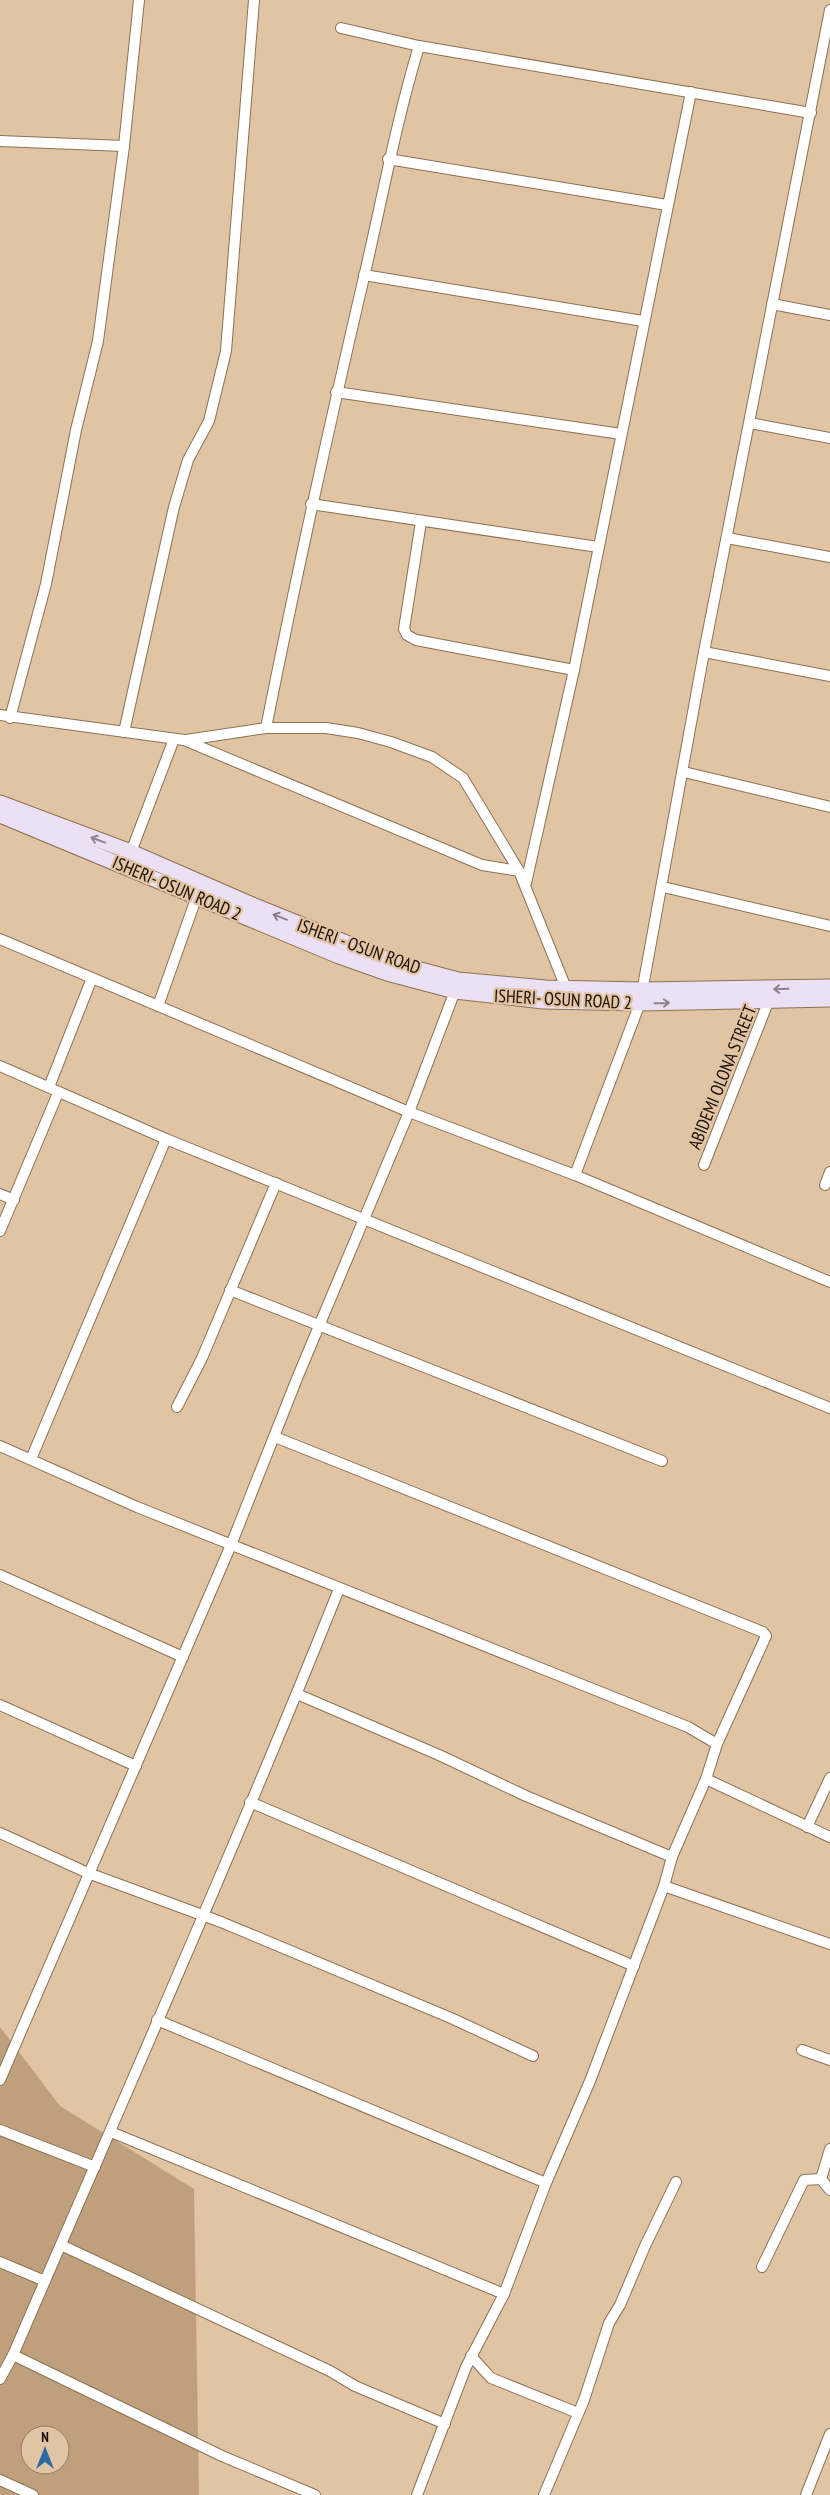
<svg xmlns="http://www.w3.org/2000/svg" width="830" height="2495" font-family="'PT Sans Narrow',sans-serif">
  <style>
    .green { fill: #c0a07c; fill-rule: evenodd }
    .lines { fill: none; stroke-linecap: round; stroke-linejoin: round }
    .street-casing { stroke: #8c7153; stroke-width: 12 }
    .secondary-casing { stroke: #8c7153; stroke-width: 17 }
    .street { stroke: #fff; stroke-width: 10 }
    .secondary { stroke: #ebe0f4; stroke-width: 15 }
    .oneway { stroke: #8d8288 }
    .labels { text-anchor: middle; dominant-baseline: central; stroke-width: 4.5; stroke-linejoin: round; paint-order: stroke }
    .street-label { font-size: 18px; fill: #1b1005; stroke: #e1c4a4 }
  </style>
  <rect width="100%" height="100%" fill="#e1c4a4"/>
  <path class="green" d="M0 2027 60 2106 194 2189 199 2495H0ZM30 2435H60V2465H30Z"/>
  <g class="lines">
    <defs>
      <g id="street">
        <path d="M341 28 419 46"/>
        <path d="M0 141 124 146"/>
        <path d="M388 159 667 205"/>
        <path d="M364 275 643 321"/>
        <path d="M772 304 830 315"/>
        <path d="M336 392 621 434"/>
        <path d="M750 423 830 438"/>
        <path d="M311 504 598 547"/>
        <path d="M421 522 404 629 407 635 416 640 574 670"/>
        <path d="M727 538 830 557"/>
        <path d="M704 652 830 676"/>
        <path d="M0 715 184 740 482 865 519 871"/>
        <path d="M10 718 46 584 76 430 98 341 124 146 139 0"/>
        <path d="M266 728C296 577 329 427 364 277 382 200 396 122 419 46L811 113"/>
        <path d="M124 732 174 507 188 460 209 421 226 351 254 0"/>
        <path d="M186 740 266 728H326L358 733 391 742 432 757 463 778 519 871 566 988"/>
        <path d="M684 772 830 807"/>
        <path d="M131 852 174 739"/>
        <path d="M526 883 574 670 691 92"/>
        <path d="M663 887 830 926"/>
        <path d="M0 939 409 1112 575 1175 830 1282"/>
        <path d="M158 1006 197 896"/>
        <path d="M0 1066 166 1139 830 1408"/>
        <path d="M49 1087 92 978"/>
        <path d="M704 1165 769 1000"/>
        <path d="M575 1175 640 1003 704 652 830 10"/>
        <path d="M825 1185 830 1172"/>
        <path d="M0 1194 14 1200"/>
        <path d="M0 1231 58 1093"/>
        <path d="M230 1290 662 1461"/>
        <path d="M177 1407 202 1358 276 1183"/>
        <path d="M275 1437 763 1632 766 1636 717 1744 706 1779 830 1837"/>
        <path d="M0 1446 137 1507 688 1727 717 1744"/>
        <path d="M31 1459 166 1139"/>
        <path d="M0 1575 183 1657"/>
        <path d="M297 1694 439 1755 526 1796 672 1857"/>
        <path d="M0 1705 136 1766"/>
        <path d="M250 1802 634 1966"/>
        <path d="M807 1827 830 1778"/>
        <path d="M0 1833 88 1873 221 1922 451 2018 533 2056"/>
        <path d="M664 1886 830 1944"/>
        <path d="M157 2020 546 2183"/>
        <path d="M802 2050 830 2060"/>
        <path d="M0 2080 231 1545 298 1376 409 1112 455 991"/>
        <path d="M0 2130 95 2167"/>
        <path d="M111 2132 504 2294"/>
        <path d="M830 2149 821 2179 830 2190"/>
        <path d="M61 2245 330 2371 355 2386 445 2424"/>
        <path d="M0 2262 45 2281"/>
        <path d="M762 2267 804 2180 821 2179"/>
        <path d="M13 2355 222 2456 315 2495"/>
        <path d="M471 2356 491 2378 578 2413"/>
        <path d="M0 2379 13 2355C123 2100 236 1846 339 1589"/>
        <path d="M0 2480 33 2495"/>
        <path d="M417 2495 466 2367 504 2294 546 2183 590 2081 664 1886 672 1857 706 1779"/>
        <path d="M544 2495 584 2400 609 2323 620 2305 645 2246 676 2182"/>
        <path d="M806 2495 830 2434"/>
      </g>
      <g id="secondary">
        <path d="M0 803 131 852 257 907 398 964 458 980 545 988 643 990 830 987"/>
        <path d="M0 815 339 956 387 973 455 991 543 1001 640 1003 830 999"/>
      </g>
    </defs>
    <use href="#street" class="street-casing"/>
    <use href="#secondary" class="secondary-casing"/>
    <use href="#street" class="street"/>
    <use href="#secondary" class="secondary"/>
  </g>
  <defs><path id="oneway-shaft" d="M-6 0H5M1.5-3L5.5 0L1.5 3" fill="none" stroke-width="1.6" stroke-linecap="round" stroke-linejoin="round" transform="scale(1.25)"/></defs>
  <g class="oneway">
    <use href="#oneway-shaft" transform="translate(98 840) rotate(-159)"/>
    <use href="#oneway-shaft" transform="translate(280 917) rotate(-158)"/>
    <use href="#oneway-shaft" transform="translate(781 989) rotate(178)"/>
    <use href="#oneway-shaft" transform="translate(662 1003) rotate(-1)"/>
  </g>
  <g class="labels">
    <g class="street-label">
      <text transform="translate(177 888) rotate(23)">ISHERI- OSUN ROAD 2</text>
      <text transform="translate(359 946) rotate(20)">ISHERI - OSUN ROAD</text>
      <text transform="translate(563 999) rotate(3)">ISHERI- OSUN ROAD 2</text>
      <text transform="translate(722 1077) rotate(-68)">ABIDEMI OLONA STREET</text>
    </g>
  </g>
  <g transform="translate(45 2450)"><circle r="24" fill="#e1c4a4" stroke="#927c64"/>
  <path d="M0-4L9 19L0 12L-9 19Z" fill="#2e6aa2"/>
  <text y="-8" font-size="14" font-weight="bold" text-anchor="middle" fill="#1b1005">N</text>
  </g>
</svg>
